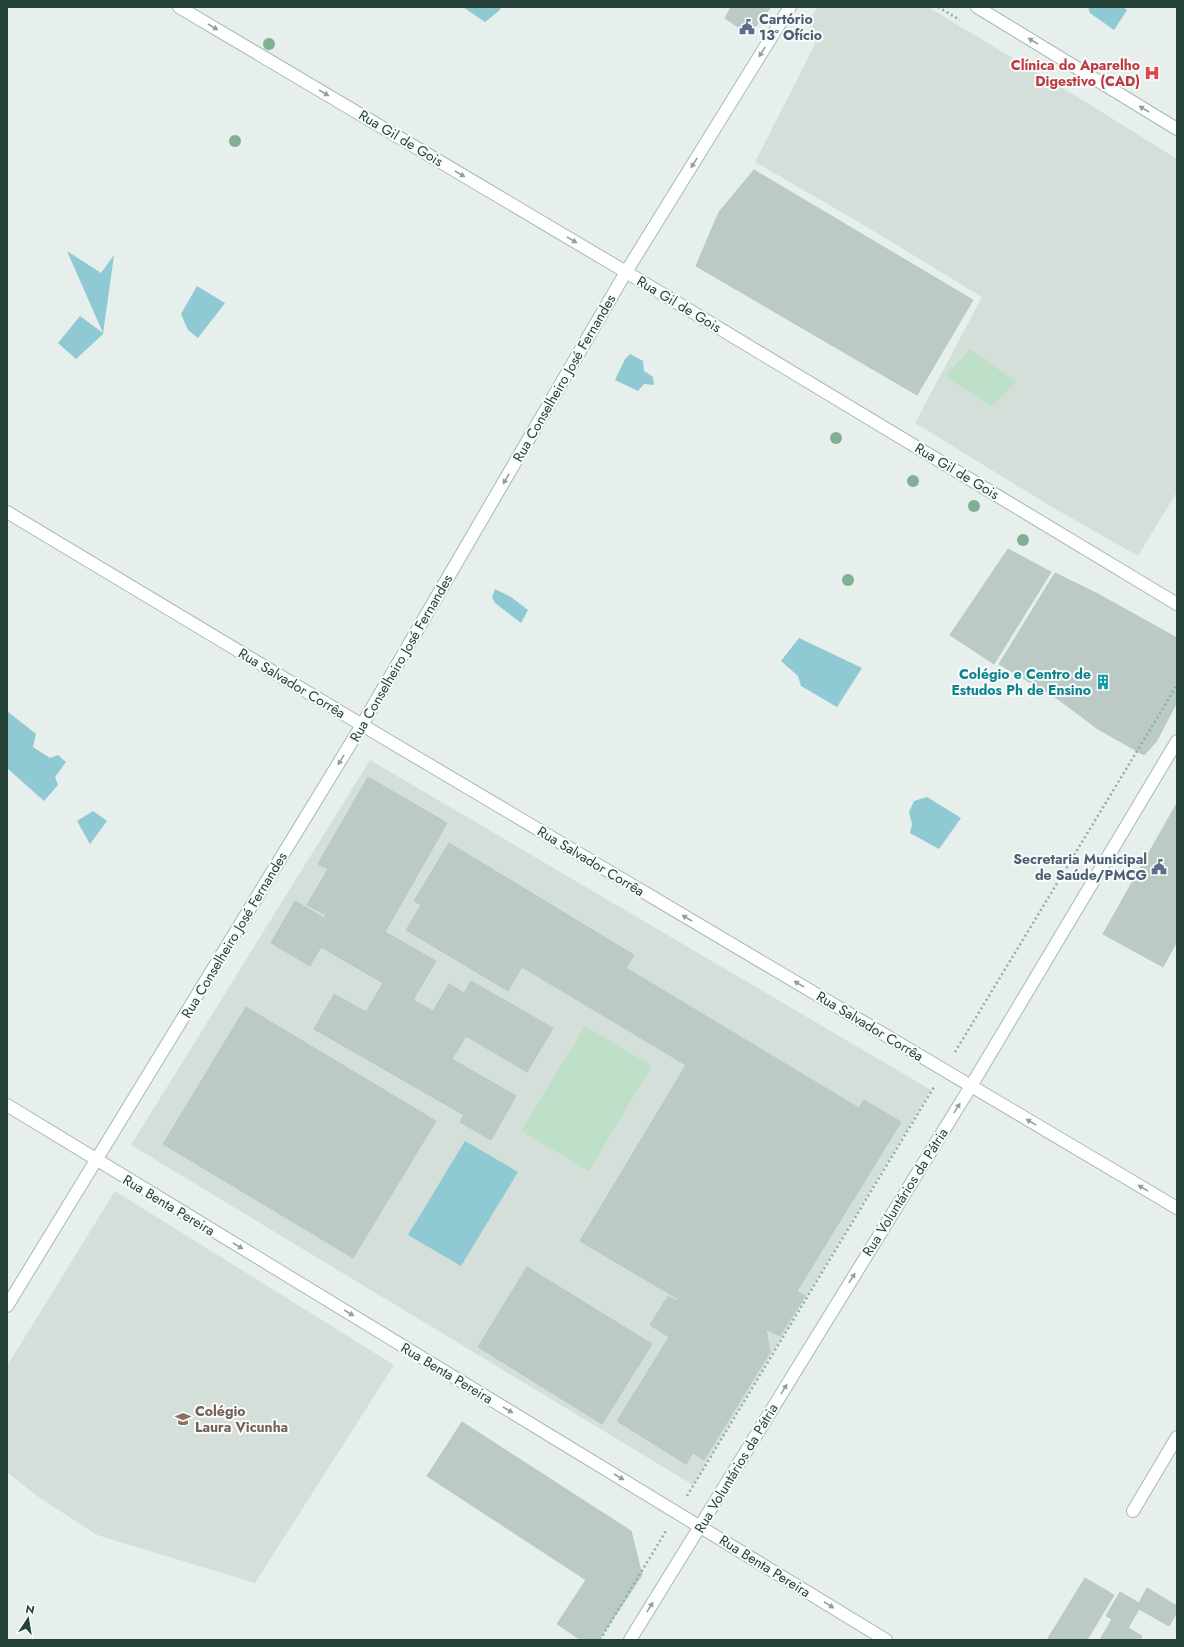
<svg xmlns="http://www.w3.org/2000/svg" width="1184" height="1647" font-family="Jost,sans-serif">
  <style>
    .built { fill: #d4dfda }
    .green { fill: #bfe0c8 }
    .water { fill: #8ec9d4 }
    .building { fill: #bbcac4; stroke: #b8c9c2 }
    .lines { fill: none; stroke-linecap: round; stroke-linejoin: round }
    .minor-casing { stroke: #a8b8b2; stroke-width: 14 }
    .secondary-casing { stroke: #a4bbb3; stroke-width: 14 }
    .path { stroke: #86b3a5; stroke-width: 2.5; stroke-dasharray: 2 3; stroke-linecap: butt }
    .minor { stroke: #fff; stroke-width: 12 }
    .secondary { stroke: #fff; stroke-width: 12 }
    .tree { fill: #80af93 }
    .oneway { fill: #92a09c }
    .labels { text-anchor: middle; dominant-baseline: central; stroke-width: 4; stroke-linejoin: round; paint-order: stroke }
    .service-label { font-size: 14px; font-weight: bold; fill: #4e5e75; stroke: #f7fbf9; text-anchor: start }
    .health-label { font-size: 14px; font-weight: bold; fill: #be3a42; stroke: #f7fbf9; text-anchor: end }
    .street-label { font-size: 14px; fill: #24423a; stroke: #f7fbf9 }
    .culture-label { font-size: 14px; font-weight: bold; fill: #0d838f; stroke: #f7fbf9; text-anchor: end }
    .education-label { font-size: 14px; font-weight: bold; fill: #785e54; stroke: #f7fbf9; text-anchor: start }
  </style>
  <rect width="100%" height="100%" fill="#e6efeb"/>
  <g class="built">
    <path d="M818 7H928L1089 104 1177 159V492L1138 556 1052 507 915 423 982 297 867 227 755 162 815 44 812 16Z"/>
    <path d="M370 760 931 1090 693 1485 131 1145Z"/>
    <path d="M115 1191 394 1365 255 1583 97 1535 37 1496 7 1472V1366Z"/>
  </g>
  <g class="green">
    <path d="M970 349 1016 382 992 407 945 376Z"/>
    <path d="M585 1026 652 1066 589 1171 521 1131Z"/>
  </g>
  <g class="water">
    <path d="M463 7H501L500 10 485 22Z"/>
    <path d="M1088 7H1123L1127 10 1114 30 1090 13Z"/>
    <path d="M67 251 101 273 114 255 103 334 76 359 58 343 80 316 103 333Z"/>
    <path d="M197 286 225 303 198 338 188 330 181 314Z"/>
    <path d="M630 354 643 361 644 371 653 377 654 385 644 384 638 391 615 380 625 359Z"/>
    <path d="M495 589 511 597 528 610 521 623 495 603 492 597Z"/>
    <path d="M799 638 862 668 837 707 801 686 798 676 781 661Z"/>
    <path d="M7 711 36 734 33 747 50 758 58 755 66 762 55 777 58 785 44 801 7 768Z"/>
    <path d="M927 797 961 818 939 849 910 833 912 824 909 812 914 801Z"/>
    <path d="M93 811 107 821 90 844 77 821Z"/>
    <path d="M465 1141 518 1172 461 1266 408 1235Z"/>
  </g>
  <g class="building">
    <path d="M731 7H771L749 35 725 18Z"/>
    <path d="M754 170 973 300 917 395 696 266 719 212Z"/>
    <path d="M1008 549 1051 572 994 664 950 635Z"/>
    <path d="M1055 573 1098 594 1177 638V702L1156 742 1144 755 1098 729 1058 699 999 664Z"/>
    <path d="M368 777 447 823 385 932 436 961 413 1000 433 1011 449 984 464 993 471 981 553 1028 527 1072 466 1036 452 1059 516 1096 491 1140 460 1122 464 1115 314 1029 334 994 366 1012 383 983 321 947 310 966 271 943 295 901 324 918 326 915 307 905 328 869 318 864Z"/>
    <path d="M1177 803V941L1163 967 1103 934Z"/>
    <path d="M449 843 634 955 626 968 859 1108 864 1100 901 1122 797 1291 805 1296 780 1336 766 1329 770 1352 704 1460 693 1453 686 1464 617 1421 669 1337 650 1325 668 1296 676 1301 678 1299 580 1241 686 1065 522 967 508 991 406 930 421 905 414 901Z"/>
    <path d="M246 1007 436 1121 353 1258 163 1144Z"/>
    <path d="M527 1267 652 1344 602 1424 478 1347Z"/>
    <path d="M462 1422 631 1531 642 1575 599 1640H581L557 1624 586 1580 427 1476Z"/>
    <path d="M1085 1578 1114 1595 1087 1640H1047Z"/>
    <path d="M1147 1588 1177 1606V1612L1169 1626 1139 1609 1128 1628 1142 1636 1140 1640H1100L1112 1619 1106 1616 1120 1592 1139 1603Z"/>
  </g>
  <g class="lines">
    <defs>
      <g id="minor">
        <path d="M179 7 626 272 1177 604"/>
        <path d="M7 512 362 725 1177 1208"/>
        <path d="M7 1105 886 1640"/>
        <path d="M1133 1511 1177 1437"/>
      </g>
      <g id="secondary">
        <path d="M977 7 1177 129"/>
        <path d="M7 1306 362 725 626 272 790 7"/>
        <path d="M630 1640 971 1086 1177 741"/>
      </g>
    </defs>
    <use href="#minor" class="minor-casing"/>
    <use href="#secondary" class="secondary-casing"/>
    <g class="path">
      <path d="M938 7 960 20"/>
      <path d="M955 1052 1177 685"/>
      <path d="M687 1496 934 1087"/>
      <path d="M600 1640 666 1531"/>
    </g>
    <use href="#minor" class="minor"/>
    <use href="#secondary" class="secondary"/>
  </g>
  <g class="tree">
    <circle cx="269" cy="44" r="6"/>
    <circle cx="235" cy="141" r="6"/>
    <circle cx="836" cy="438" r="6"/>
    <circle cx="913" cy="481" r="6"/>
    <circle cx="974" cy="506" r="6"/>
    <circle cx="1023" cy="540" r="6"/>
    <circle cx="848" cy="580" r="6"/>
  </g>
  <defs><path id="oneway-solid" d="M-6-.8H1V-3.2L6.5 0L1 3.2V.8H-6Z"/></defs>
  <g class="oneway">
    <use href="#oneway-solid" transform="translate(213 27) rotate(31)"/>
    <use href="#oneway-solid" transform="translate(1033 41) rotate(-149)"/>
    <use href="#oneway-solid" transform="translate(762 52) rotate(122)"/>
    <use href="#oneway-solid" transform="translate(324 93) rotate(31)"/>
    <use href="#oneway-solid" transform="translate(1144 109) rotate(-149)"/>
    <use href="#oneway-solid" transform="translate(694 163) rotate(122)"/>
    <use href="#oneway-solid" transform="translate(460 174) rotate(31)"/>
    <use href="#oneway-solid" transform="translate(572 240) rotate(31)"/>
    <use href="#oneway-solid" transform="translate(506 479) rotate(120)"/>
    <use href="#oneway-solid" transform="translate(341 760) rotate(121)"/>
    <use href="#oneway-solid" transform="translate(687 918) rotate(-149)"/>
    <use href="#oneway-solid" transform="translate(799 984) rotate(-149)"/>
    <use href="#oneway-solid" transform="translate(957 1108) rotate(-58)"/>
    <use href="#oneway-solid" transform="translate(1031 1122) rotate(-149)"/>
    <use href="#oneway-solid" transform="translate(1143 1188) rotate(-149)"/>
    <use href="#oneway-solid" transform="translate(238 1246) rotate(31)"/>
    <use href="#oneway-solid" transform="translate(852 1278) rotate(-58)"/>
    <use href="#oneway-solid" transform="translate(349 1313) rotate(31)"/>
    <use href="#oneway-solid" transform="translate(784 1389) rotate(-59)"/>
    <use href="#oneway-solid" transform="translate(508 1410) rotate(31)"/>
    <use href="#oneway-solid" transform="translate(619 1477) rotate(31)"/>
    <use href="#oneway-solid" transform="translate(829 1605) rotate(32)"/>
    <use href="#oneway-solid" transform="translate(650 1607) rotate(-58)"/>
  </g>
  <defs>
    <symbol id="civic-bare" viewBox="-9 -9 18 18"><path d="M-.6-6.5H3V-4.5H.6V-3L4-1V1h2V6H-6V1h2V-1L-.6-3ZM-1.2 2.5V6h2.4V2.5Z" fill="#5c6f8a" stroke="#f7fbf9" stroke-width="2.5" paint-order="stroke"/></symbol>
    <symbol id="hospital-bare" viewBox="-9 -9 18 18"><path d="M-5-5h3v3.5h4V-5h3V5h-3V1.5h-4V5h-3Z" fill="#e0444e" stroke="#f7fbf9" stroke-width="2.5" paint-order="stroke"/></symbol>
    <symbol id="building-bare" viewBox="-9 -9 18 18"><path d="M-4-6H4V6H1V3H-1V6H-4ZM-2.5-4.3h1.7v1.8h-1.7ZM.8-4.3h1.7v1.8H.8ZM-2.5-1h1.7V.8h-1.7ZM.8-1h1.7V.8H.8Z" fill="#0f9aa8" stroke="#f7fbf9" stroke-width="2.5" paint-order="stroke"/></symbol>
    <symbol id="school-bare" viewBox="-9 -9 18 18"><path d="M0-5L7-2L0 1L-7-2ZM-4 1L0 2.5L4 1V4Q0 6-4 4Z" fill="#8d6e63" stroke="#f7fbf9" stroke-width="2.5" paint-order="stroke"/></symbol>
  </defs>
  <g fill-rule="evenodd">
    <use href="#civic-bare" x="736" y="16" width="22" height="22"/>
    <use href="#hospital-bare" x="1141" y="62" width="22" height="22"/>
    <use href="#building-bare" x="1092" y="671" width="22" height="22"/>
    <use href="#civic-bare" x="1148" y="856" width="22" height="22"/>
    <use href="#school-bare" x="172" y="1408" width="22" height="22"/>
  </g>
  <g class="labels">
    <g class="service-label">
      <text x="759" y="19">Cartório<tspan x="759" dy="16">13º Ofício</tspan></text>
      <text x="1147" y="859" text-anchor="end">Secretaria Municipal<tspan x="1147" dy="16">de Saúde/PMCG</tspan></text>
    </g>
    <g class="health-label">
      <text x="1140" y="65">Clínica do Aparelho<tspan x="1140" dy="16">Digestivo (CAD)</tspan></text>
    </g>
    <g class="street-label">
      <text transform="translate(401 138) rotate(31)">Rua Gil de Gois</text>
      <text transform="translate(679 304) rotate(31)">Rua Gil de Gois</text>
      <text transform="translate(564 378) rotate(-60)">Rua Conselheiro José Fernandes</text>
      <text transform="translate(957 471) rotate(31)">Rua Gil de Gois</text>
      <text transform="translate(401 658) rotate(-60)">Rua Conselheiro José Fernandes</text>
      <text transform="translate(292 683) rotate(31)">Rua Salvador Corrêa</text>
      <text transform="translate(591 861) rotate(31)">Rua Salvador Corrêa</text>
      <text transform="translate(234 935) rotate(-59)">Rua Conselheiro José Fernandes</text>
      <text transform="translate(870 1026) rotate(31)">Rua Salvador Corrêa</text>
      <text transform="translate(905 1192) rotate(-58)">Rua Voluntários da Pátria</text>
      <text transform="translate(169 1205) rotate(31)">Rua Benta Pereira</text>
      <text transform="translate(447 1373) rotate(31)">Rua Benta Pereira</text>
      <text transform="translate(736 1468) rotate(-59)">Rua Voluntários da Pátria</text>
      <text transform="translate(765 1566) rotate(32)">Rua Benta Pereira</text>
    </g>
    <g class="culture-label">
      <text x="1091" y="674">Colégio e Centro de<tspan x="1091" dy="16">Estudos Ph de Ensino</tspan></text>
    </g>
    <g class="education-label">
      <text x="195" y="1411">Colégio<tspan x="195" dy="16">Laura Vicunha</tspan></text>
    </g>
  </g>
  <rect width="1184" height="1647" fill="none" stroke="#24423a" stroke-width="16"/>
  <g transform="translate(28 1619) rotate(12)" stroke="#f7fbf9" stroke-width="3" paint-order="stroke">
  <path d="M0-3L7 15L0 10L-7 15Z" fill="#24423a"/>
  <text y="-6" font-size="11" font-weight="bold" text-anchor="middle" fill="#24423a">N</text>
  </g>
</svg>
